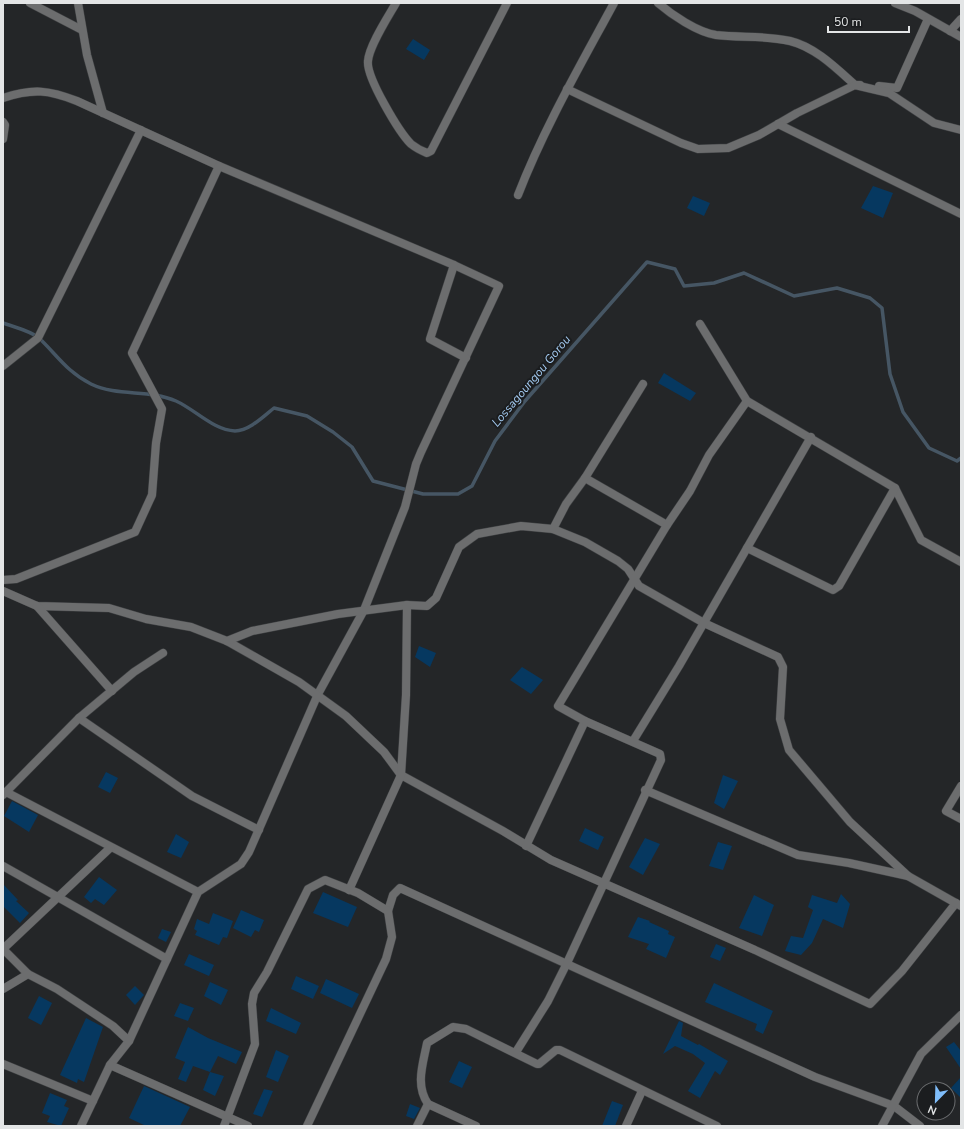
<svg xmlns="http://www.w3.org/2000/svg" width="964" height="1129" font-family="'Nunito Sans',sans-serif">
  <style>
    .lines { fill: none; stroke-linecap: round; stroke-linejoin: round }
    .stream { stroke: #465664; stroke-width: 3.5 }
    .building { fill: #063860 }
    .street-casing { stroke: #3f4143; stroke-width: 9 }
    .street { stroke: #6c6d6e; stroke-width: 8 }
    .labels { text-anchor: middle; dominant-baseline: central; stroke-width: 4; stroke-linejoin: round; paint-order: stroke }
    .water-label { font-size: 12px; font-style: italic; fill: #a5ccf3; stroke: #1b1d1f }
  </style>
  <rect width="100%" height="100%" fill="#242628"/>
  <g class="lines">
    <path class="stream" d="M3 323C14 327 31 331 39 338 57 355 67 372 91 384 118 397 149 389 176 401 196 410 213 430 235 431 249 431 264 416 274 408L307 416 333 432 352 447 373 481 423 494H458L472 486 495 441 525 401 647 262 675 269 684 286 714 283 744 273 794 296 837 288 870 298 882 308 890 374 903 412 929 448 957 461 961 458"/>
  </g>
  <g class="building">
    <path d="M413 39 430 50 424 60 406 49Z"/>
    <path d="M873 186 893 193 883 218 861 208Z"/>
    <path d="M693 196 710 203 704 216 687 208Z"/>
    <path d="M664 373 696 393 690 401 658 383Z"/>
    <path d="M419 646 436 653 430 667 415 657Z"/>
    <path d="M522 667 543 680 531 694 510 680Z"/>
    <path d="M106 772 118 778 110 793 98 787Z"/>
    <path d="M723 775 738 781 724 809 714 803Z"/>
    <path d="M12 801 38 815 29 832 4 816Z"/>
    <path d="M585 828 604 837 598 850 579 841Z"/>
    <path d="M176 834 189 842 181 858 167 852Z"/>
    <path d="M645 838 660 844 643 875 629 867Z"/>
    <path d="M718 842 732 846 723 870 709 866Z"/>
    <path d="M99 877 117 890 104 905 95 899 91 903 84 897Z"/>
    <path d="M3 884 18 900 16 901 29 913 20 923 3 906Z"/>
    <path d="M323 892 357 907 348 927 313 913Z"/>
    <path d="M841 894 850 904 843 928 823 919 812 943 801 955 785 951 791 936 803 938 813 910 808 907 812 895 837 903Z"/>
    <path d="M754 895 774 905 762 936 739 928Z"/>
    <path d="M241 910 264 920 259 932 255 930 251 937 233 928Z"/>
    <path d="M213 913 233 921 227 938 223 937 219 945 195 935 197 931 194 929 197 919 209 924Z"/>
    <path d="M638 917 650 921 649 922 669 931 668 934 675 937 666 958 646 949 649 944 628 937Z"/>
    <path d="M162 929 171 932 166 942 158 938Z"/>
    <path d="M716 944 726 948 720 961 710 957Z"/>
    <path d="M189 954 214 965 209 976 184 965Z"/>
    <path d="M296 976 319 986 313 999 291 989Z"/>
    <path d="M326 979 359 994 352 1008 320 993Z"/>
    <path d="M210 982 228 990 221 1005 204 996Z"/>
    <path d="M714 983 773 1011 763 1034 755 1030 757 1024 705 1002Z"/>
    <path d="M135 986 144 995 135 1005 126 995Z"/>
    <path d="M39 996 52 1003 41 1025 28 1018Z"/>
    <path d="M180 1003 194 1008 188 1021 174 1016Z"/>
    <path d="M271 1008 301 1023 296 1034 266 1021Z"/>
    <path d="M86 1018 103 1027 84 1082 78 1079 77 1083 60 1075Z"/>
    <path d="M679 1021 683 1023 681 1036 698 1045 699 1044 728 1061 720 1075 715 1071 700 1098 688 1091 705 1063 693 1054 675 1046 663 1054Z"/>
    <path d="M188 1027 208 1038 242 1052 236 1064 218 1056 210 1072 193 1066 186 1082 178 1079 185 1062 175 1058Z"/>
    <path d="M954 1042 961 1051V1069L946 1047Z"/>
    <path d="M276 1050 289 1056 278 1082 266 1077Z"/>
    <path d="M459 1061 472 1067 462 1088 449 1082Z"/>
    <path d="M210 1072 224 1076 215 1096 203 1090Z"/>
    <path d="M961 1077V1098L951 1088Z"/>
    <path d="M144 1086 190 1107 180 1126H146L129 1118Z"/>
    <path d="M264 1089 273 1091 262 1117 253 1114Z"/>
    <path d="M50 1093 67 1100 64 1106 69 1108 61 1126 47 1122 50 1116 42 1113Z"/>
    <path d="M612 1101 623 1105 615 1126H602Z"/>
    <path d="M410 1104 420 1108 414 1119 406 1116Z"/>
  </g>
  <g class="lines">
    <defs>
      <g id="street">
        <path d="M30 3 82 30"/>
        <path d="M78 3 87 55 103 113"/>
        <path d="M396 3C388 17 369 46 368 61 366 77 399 132 411 144 416 148 422 151 427 153L431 151 507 3"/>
        <path d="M658 3C672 15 697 32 716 35 740 38 765 35 790 41 815 47 836 68 855 85H860"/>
        <path d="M895 3 915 11 961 37"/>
        <path d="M950 31 961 19"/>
        <path d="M879 86 897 88 928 19"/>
        <path d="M567 89 681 143 698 149 728 148 759 135 797 113 855 85 889 93 934 123 961 130"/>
        <path d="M3 98C33 88 49 90 77 101L219 166 454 265 499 286 421 452 416 464 405 507 364 610 318 694 249 852 241 864 198 892 129 1041 110 1065 81 1126"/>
        <path d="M3 122 5 125 3 139"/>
        <path d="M778 124 961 214"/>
        <path d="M518 195C544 128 580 66 614 3"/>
        <path d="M454 265 430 339 466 358"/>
        <path d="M700 324 747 401 895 488 921 540 961 562"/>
        <path d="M3 366 38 338 141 130"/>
        <path d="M585 478 667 525"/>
        <path d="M553 529 566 504 585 478 643 384"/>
        <path d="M747 548 833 590 839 586 895 488"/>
        <path d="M3 580 16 579 135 532 152 495 156 443 162 409 132 353 219 166"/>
        <path d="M3 591 37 606 109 608 146 619 191 627 227 641 299 682 346 716 384 752 401 775 503 831 551 860 755 950 870 1004 902 971 956 903"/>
        <path d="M37 606 112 691"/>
        <path d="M227 641 252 631 338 614 407 605 427 606 436 598 459 547 477 534 521 526 553 529 585 542 618 561 628 569 639 586 704 623 778 657 783 667 780 719 789 750 850 822 908 876"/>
        <path d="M79 718 192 796 259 830"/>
        <path d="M633 741 679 666 811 437"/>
        <path d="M961 786 946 811 961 819"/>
        <path d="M645 790 798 855 849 863 908 876 961 906"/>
        <path d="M6 792 198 892"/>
        <path d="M3 795 79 718 134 672 163 653"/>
        <path d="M526 846 585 721"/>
        <path d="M110 848 3 949 28 974 57 989 113 1026 129 1041"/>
        <path d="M3 866 167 959"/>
        <path d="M349 890 401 775 406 695 407 605"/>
        <path d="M388 911 393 895 400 888 815 1077 894 1106 920 1126"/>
        <path d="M3 989 28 974"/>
        <path d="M516 1052 548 1001 567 963 661 760 660 754 585 721 558 706 667 525 690 491 709 455 747 401"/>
        <path d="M3 1064 93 1101"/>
        <path d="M110 1065 248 1126"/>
        <path d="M428 1104C415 1085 423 1064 427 1043L453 1027 466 1029 537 1064H539L556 1050H560L717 1126"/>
        <path d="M224 1126 255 1044 252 1004 254 993 267 972 308 889 325 880 358 893 388 911 392 937 386 959 307 1126"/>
        <path d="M417 1126 428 1104 476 1126"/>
        <path d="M626 1126 642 1091"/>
        <path d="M882 1126 921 1054 961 1015"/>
      </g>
    </defs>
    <use href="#street" class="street-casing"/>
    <use href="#street" class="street"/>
  </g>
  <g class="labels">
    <g class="water-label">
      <text transform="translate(531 381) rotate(-50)">Lossagoungou Gorou</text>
    </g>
  </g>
  <rect width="964" height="1129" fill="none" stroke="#e3e5e6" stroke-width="8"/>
  <g transform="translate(936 1101) rotate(203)"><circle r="19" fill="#1b1d1f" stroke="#6b6d6f"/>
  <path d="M0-3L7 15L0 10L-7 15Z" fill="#7fbdfa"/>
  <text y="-6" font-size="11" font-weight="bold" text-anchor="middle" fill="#e3e5e6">N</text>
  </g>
  <path d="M828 26v6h81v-6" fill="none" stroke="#e3e5e6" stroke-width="2"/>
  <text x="834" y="26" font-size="12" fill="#e3e5e6" stroke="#1b1d1f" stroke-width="3" paint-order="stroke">50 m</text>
</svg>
